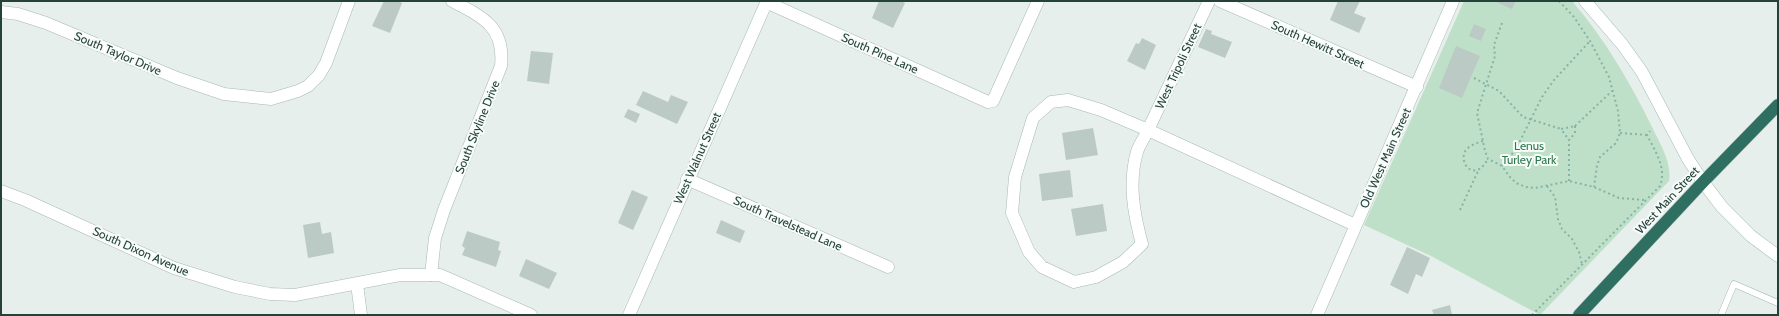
<svg xmlns="http://www.w3.org/2000/svg" width="1779" height="316" font-family="Cabin,sans-serif">
  <style>
    .green { fill: #bfe0c8 }
    .building { fill: #bbcac4 }
    .lines { fill: none; stroke-linecap: round; stroke-linejoin: round }
    .lane-casing { stroke: #a8b8b2; stroke-width: 7 }
    .street-casing { stroke: #a8b8b2; stroke-width: 13 }
    .secondary-casing { stroke: #a4bbb3; stroke-width: 13 }
    .highway-casing { stroke: #c2cac8; stroke-width: 13 }
    .path { stroke: #86b3a5; stroke-width: 2; stroke-dasharray: 2 3; stroke-linecap: butt }
    .lane { stroke: #fff; stroke-width: 6 }
    .street { stroke: #fff; stroke-width: 12 }
    .secondary { stroke: #fff; stroke-width: 12 }
    .highway { stroke: #2f6f62; stroke-width: 12 }
    .labels { text-anchor: middle; dominant-baseline: central; stroke-width: 4; stroke-linejoin: round; paint-order: stroke }
    .street-label { font-size: 12px; fill: #24423a; stroke: #f7fbf9 }
    .park-label { font-size: 12px; fill: #2d7a4b; stroke: #f7fbf9 }
  </style>
  <rect width="100%" height="100%" fill="#e6efeb"/>
  <path class="green" d="M1464 1H1572C1605 39 1630 82 1652 127 1660 144 1672 162 1669 181L1540 315 1431 256 1364 225Z"/>
  <g class="building">
    <path d="M384 1H397L402 3 390 33 372 26Z"/>
    <path d="M879 1H901L905 3 893 28 872 18Z"/>
    <path d="M1338 1H1360L1354 13 1366 18 1359 33 1330 20Z"/>
    <path d="M1494 1H1516L1512 9Z"/>
    <path d="M1474 24 1486 29 1481 41 1469 36Z"/>
    <path d="M1206 29 1212 31 1211 34 1232 42 1225 58 1198 47Z"/>
    <path d="M1142 38 1156 45 1145 70 1127 61 1136 43 1139 44Z"/>
    <path d="M1456 46 1480 56 1462 98 1439 88Z"/>
    <path d="M531 51 553 53 549 84 527 81Z"/>
    <path d="M643 91 668 102 671 95 688 102 677 124 636 105Z"/>
    <path d="M628 109 640 114 636 123 624 117Z"/>
    <path d="M1093 128 1098 155 1066 160 1062 133Z"/>
    <path d="M1070 170 1073 197 1042 201 1039 174Z"/>
    <path d="M632 190 648 197 633 230 618 223Z"/>
    <path d="M1103 204 1107 231 1076 236 1071 209Z"/>
    <path d="M721 220 745 231 740 243 716 233Z"/>
    <path d="M320 222 322 234 331 232 334 253 308 258 303 225Z"/>
    <path d="M467 231 500 242 498 250 501 251 496 267 462 255 465 248 462 246Z"/>
    <path d="M1407 247 1430 258 1422 277 1416 274 1408 294 1390 285Z"/>
    <path d="M526 259 557 273 549 289 519 276Z"/>
    <path d="M1450 305 1452 315H1434L1432 310Z"/>
  </g>
  <g class="lines">
    <defs>
      <path id="lane" d="M1721 315 1734 284 1778 303"/>
      <g id="street">
        <path d="M1209 1 1148 130 1355 225"/>
        <path d="M1220 1 1417 87"/>
        <path d="M766 2 988 102 993 101 1038 1"/>
        <path d="M1 12 18 14 46 23 177 78 224 94 271 99 298 91 308 86 319 75 326 63 349 1"/>
        <path d="M1068 100 1101 110 1148 130C1145 137 1139 145 1137 152 1128 183 1134 215 1142 244L1123 262 1096 277 1074 282 1042 267 1029 252 1012 213 1015 177 1033 118 1051 102Z"/>
        <path d="M687 179 888 267"/>
        <path d="M1 191 25 200 174 268 235 287 270 294 295 295 400 275H440L531 315"/>
        <path d="M431 275 435 238 444 210 501 66C505 27 483 17 452 1"/>
        <path d="M357 284 361 315"/>
        <path d="M629 315 767 1"/>
        <path d="M1317 315 1453 1"/>
      </g>
      <path id="secondary" d="M1585 1 1622 44 1642 72 1688 159 1703 182 1722 207 1751 236 1778 256"/>
      <path id="highway" d="M1579 315 1703 182 1778 105"/>
    </defs>
    <use href="#lane" class="lane-casing"/>
    <use href="#street" class="street-casing"/>
    <use href="#secondary" class="secondary-casing"/>
    <use href="#highway" class="highway-casing"/>
    <g class="path">
      <path d="M1559 1 1574 17 1590 41 1609 77 1618 111 1620 133 1616 143 1600 157 1597 166 1594 187"/>
      <path d="M1502 23 1494 45 1495 56 1477 113 1485 151 1488 159 1502 166 1509 176 1516 183 1526 187 1535 188 1569 181 1594 187 1619 198 1645 200"/>
      <path d="M1474 78 1499 91 1523 117 1561 129"/>
      <path d="M1575 126 1612 91"/>
      <path d="M1575 126V133L1569 140 1561 129Z"/>
      <path d="M1620 133 1647 135"/>
      <path d="M1483 141C1477 143 1470 145 1466 150 1460 158 1466 173 1477 170 1482 169 1486 162 1488 159"/>
      <path d="M1502 166 1516 149 1542 97 1554 80 1590 41"/>
      <path d="M1569 181V140"/>
      <path d="M1547 186 1555 197 1558 219 1562 229 1572 239 1579 252 1582 264"/>
      <path d="M1460 210 1479 169"/>
      <path d="M1532 315 1660 186C1667 168 1655 151 1647 135L1650 131"/>
    </g>
    <use href="#lane" class="lane"/>
    <use href="#street" class="street"/>
    <use href="#secondary" class="secondary"/>
    <use href="#highway" class="highway"/>
  </g>
  <g class="labels">
    <g class="street-label">
      <text transform="translate(1318 44) rotate(24)">South Hewitt Street</text>
      <text transform="translate(118 53) rotate(23)">South Taylor Drive</text>
      <text transform="translate(880 53) rotate(24)">South Pine Lane</text>
      <text transform="translate(1178 66) rotate(-65)">West Tripoli Street</text>
      <text transform="translate(477 127) rotate(-68)">South Skyline Drive</text>
      <text transform="translate(697 158) rotate(-66)">West Walnut Street</text>
      <text transform="translate(1385 158) rotate(-66)">Old West Main Street</text>
      <text transform="translate(1667 200) rotate(-47)">West Main Street</text>
      <text transform="translate(788 223) rotate(24)">South Travelstead Lane</text>
      <text transform="translate(141 251) rotate(24)">South Dixon Avenue</text>
    </g>
    <g class="park-label">
      <text x="1529" y="145">Lenus<tspan x="1529" dy="14">Turley Park</tspan></text>
    </g>
  </g>
  <rect width="1779" height="316" fill="none" stroke="#24423a" stroke-width="4"/>
</svg>
